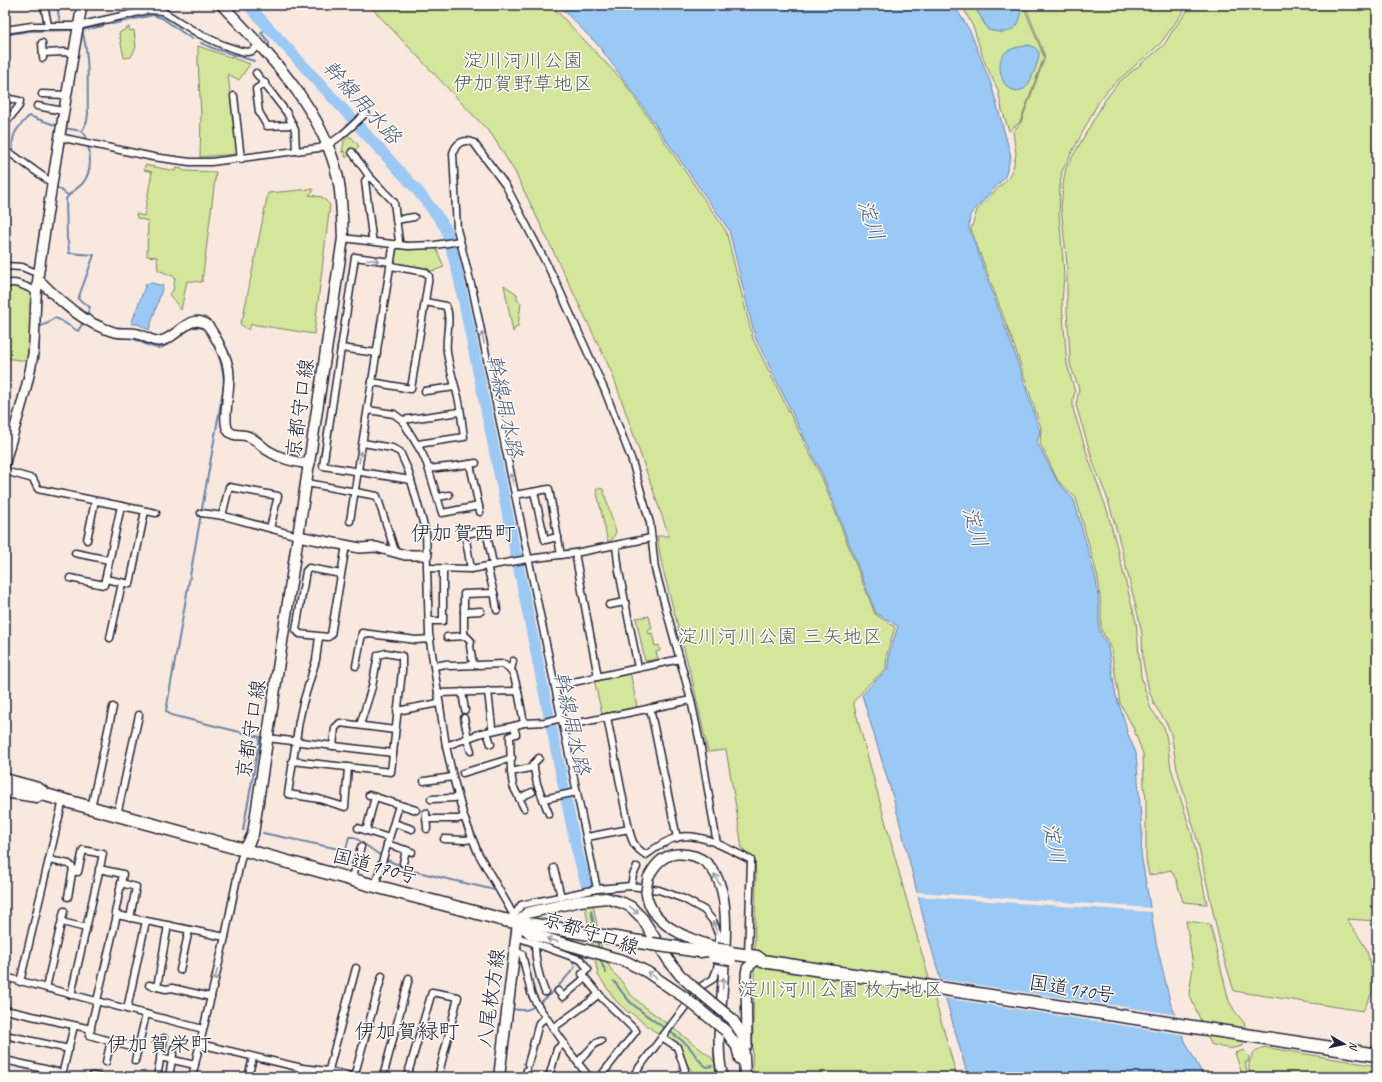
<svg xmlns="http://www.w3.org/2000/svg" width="1382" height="1082" font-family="Caveat,'Klee One',sans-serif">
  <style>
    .green { fill: #d3e69a; stroke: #7a846a }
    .water { fill: #9ac9f5; stroke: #6a86ab }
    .pier { fill: #f9e8de }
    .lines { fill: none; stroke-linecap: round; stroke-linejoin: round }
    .stream { stroke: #6a86ab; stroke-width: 2 }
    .river { stroke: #9ac9f5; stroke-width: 11 }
    .street-casing { stroke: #22223b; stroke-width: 9 }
    .secondary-casing { stroke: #22223b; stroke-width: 12 }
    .primary-casing { stroke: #22223b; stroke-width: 13 }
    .highway-casing { stroke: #22223b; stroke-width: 15 }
    .street { stroke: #fdfcf7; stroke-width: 6 }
    .secondary { stroke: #fdfcf7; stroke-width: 9 }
    .primary { stroke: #fdfcf7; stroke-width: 10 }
    .highway { stroke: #fdfcf7; stroke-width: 12 }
    .secondary-bridge-casing { stroke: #22223b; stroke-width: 12; stroke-linecap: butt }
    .primary-bridge-casing { stroke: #22223b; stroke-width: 13; stroke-linecap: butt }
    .highway-bridge-casing { stroke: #22223b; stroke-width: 15; stroke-linecap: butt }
    .secondary-bridge { stroke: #fdfcf7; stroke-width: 9 }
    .primary-bridge { stroke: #fdfcf7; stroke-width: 10 }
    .highway-bridge { stroke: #fdfcf7; stroke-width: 12 }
    .oneway { stroke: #9a9aa2 }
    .labels { text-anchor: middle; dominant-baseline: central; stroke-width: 3; stroke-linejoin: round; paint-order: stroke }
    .park-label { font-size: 20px; fill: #575d58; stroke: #fdfcf7 }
    .street-label { font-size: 20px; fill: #22223b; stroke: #fdfcf7 }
    .water-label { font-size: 21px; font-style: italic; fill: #4c5c7c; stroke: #fdfcf7 }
    .neighbourhood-label { font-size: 21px; fill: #22223b; stroke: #fdfcf7 }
  </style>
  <rect width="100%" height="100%" fill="#f9e8de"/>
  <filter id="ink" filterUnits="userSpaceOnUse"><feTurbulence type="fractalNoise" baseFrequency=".025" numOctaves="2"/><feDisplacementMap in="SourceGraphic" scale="8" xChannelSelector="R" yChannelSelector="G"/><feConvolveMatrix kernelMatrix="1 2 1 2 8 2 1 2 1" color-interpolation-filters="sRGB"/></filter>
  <g filter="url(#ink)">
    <g class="green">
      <path d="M369 5H551L623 81 726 231 753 339 822 478 875 614 895 627 887 653 886 669 869 684 853 702 903 887 957 1077H752L756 877 755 861 742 849 736 807 726 750 708 752 693 683 662 566 657 536H669L612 373 515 172 492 135Z"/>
      <path d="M962 5H974L988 30 1020 10 1019 5H1023L1044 57 1020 122 1009 131 1002 110 998 90 984 61 974 29Z"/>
      <path d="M1025 5H1188L1160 44 1117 81 1107 91 1098 103 1062 171 1060 185 1059 214 1064 273 1062 305 1064 327 1067 364 1075 392 1073 399V409L1089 460 1107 510 1115 540 1136 622 1141 676 1151 709 1164 727 1167 740 1171 768 1192 835 1207 904 1183 902 1176 879 1171 870C1163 871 1157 875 1149 875L1146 860V799L1144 786 1143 754 1133 727 1120 703 1111 649 1101 629V607L1098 578 1076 498 1058 481 1040 443 1041 428 1015 348 971 229 977 210 1008 178 1013 168 1016 154 1013 132 1021 122 1045 57Z"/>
      <path d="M1192 5H1377V921L1347 919 1366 948 1371 967 1374 989 1363 1011 1234 991 1221 948 1198 843 1177 769 1171 734 1167 724 1154 704 1149 690 1143 662 1142 635 1139 619 1117 531 1107 497 1094 465 1076 405 1079 389 1070 364V356L1067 310V264L1061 207 1064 178 1066 168 1105 100 1119 82 1164 45 1173 30Z"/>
      <path d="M129 27 130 31 134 30 136 47 131 57 124 58 119 33Z"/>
      <path d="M198 46 250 64 239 80 228 74 237 154 200 157 201 115 198 61Z"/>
      <path d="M348 137H351L359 146 346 158 344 151 342 153 344 141Z"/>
      <path d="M145 165 175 171 176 168 182 169 184 171 216 172 202 282 187 281 181 310 169 294 173 291 175 277 158 270 157 257 147 256 148 221 137 218 136 214 144 216 152 172 144 170Z"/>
      <path d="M313 189V192L309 195 322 197 330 205 314 334 251 324 249 330 240 324 243 317 268 193Z"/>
      <path d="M399 248H436L444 267 433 271 398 265 394 261 396 251Z"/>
      <path d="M504 285 517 294V300L521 303 518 326 515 328 513 332Z"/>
      <path d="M10 286C18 287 28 290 34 296L27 361 5 358V289Z"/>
      <path d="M596 488 603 489 616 532 612 540 608 542Z"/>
      <path d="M649 616 652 629 648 630 649 634 652 633 655 646 659 645 660 651 656 652 658 659 645 661 636 618Z"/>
      <path d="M630 671 637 707 602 714 594 679Z"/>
      <path d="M593 905 604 959 613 972 622 982 629 993 641 1004 711 1057 716 1065 715 1075C693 1082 690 1067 680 1053 674 1046 667 1038 660 1033L658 1034 630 1012 629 1013 616 1001 598 975 585 906Z"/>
      <path d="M1186 921 1210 924 1229 1001 1236 1013 1245 1024 1242 1046C1229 1050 1224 1048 1211 1044L1189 994 1193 966Z"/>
      <path d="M1264 1047 1377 1066V1077H1251C1246 1064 1250 1052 1264 1047Z"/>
      <path d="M1244 1050 1249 1057 1248 1062H1245L1248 1077H1243L1235 1053Z"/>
    </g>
    <g class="water">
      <path d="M558 5H954L970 31 991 84 1011 156 1005 177 970 215 969 228 1014 351 1040 432 1037 442 1057 481 1074 500 1096 579 1099 606V630L1108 647 1116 696 1125 722 1127 732 1136 753 1142 831 1141 854 1156 942 1170 1001 1184 1039 1204 1077H968L927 932 895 804 862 695 876 680 888 669 889 653 898 626 876 613 823 476 755 337 729 230 624 80 598 45Z"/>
      <path d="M974 5H1019C1023 17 1019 30 1005 32 1000 33 993 31 988 30Z"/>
      <path d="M1030 45C1034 47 1038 49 1039 53 1040 59 1029 87 1024 89 1005 97 997 73 1001 59 1004 48 1020 47 1030 45Z"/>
      <path d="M152 283 163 286 149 330 138 324H131L146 284Z"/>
    </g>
    <g class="pier">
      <path d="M915 892 1152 908V912L916 896Z"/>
      <path d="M938 979 1178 1015 1185 1035 944 998Z"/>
    </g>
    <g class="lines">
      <g class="stream">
        <path d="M57 5 60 24"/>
        <path d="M112 24 153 15 162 18 192 39"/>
        <path d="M268 27 261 33 269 42V47"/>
        <path d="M5 35 29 31 73 30"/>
        <path d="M201 43 215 49 254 61"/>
        <path d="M64 128 82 131 86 136 87 141"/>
        <path d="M82 131 87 121 88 114C87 86 90 57 82 30L103 26"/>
        <path d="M13 153C11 133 16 130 29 116L58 126"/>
        <path d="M5 157 9 156"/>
        <path d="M55 186 68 195"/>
        <path d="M5 281 13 280 19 281"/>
        <path d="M25 283 34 286"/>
        <path d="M39 289 44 292 67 313 80 321"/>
        <path d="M86 317 90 307 78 299 94 255 69 253 68 242 67 239 66 199C70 192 76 190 82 184 92 173 91 158 88 145"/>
        <path d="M190 328C194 327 198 326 202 328 216 336 224 370 224 385L166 711 171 715 260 737 243 830H244"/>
        <path d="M103 333C116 339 123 336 134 339 142 342 150 348 158 348 164 348 168 344 172 341"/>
        <path d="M39 359V327L48 323 54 318 58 319 78 331 84 321"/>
        <path d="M263 833 344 850 346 849 349 837H354L387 860 413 871 495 890"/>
        <path d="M591 911 595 930"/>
        <path d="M597 940 599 949"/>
        <path d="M600 958 602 964 606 973"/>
        <path d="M614 981C621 990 626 1000 636 1007 651 1020 669 1030 684 1042 694 1049 695 1060 707 1067L712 1066"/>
        <path d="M513 1009C519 1010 524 1011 529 1009 545 1003 564 980 575 967L572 961"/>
      </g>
      <path class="river" d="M248 5 417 190 439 218 446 229 458 274 576 847 586 884"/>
      <defs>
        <g id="street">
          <path d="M44 5 48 25"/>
          <path d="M5 30 32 26H78L148 10 162 11 199 34 223 45 241 51 247 52 252 51 260 45"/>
          <path d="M42 43 43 58"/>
          <path d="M43 53 65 52 74 54"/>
          <path d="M256 73 287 113 295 130 296 151"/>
          <path d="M265 83 256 89 259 112 267 126 293 125"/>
          <path d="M42 94 66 95"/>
          <path d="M234 96 241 159"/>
          <path d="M5 98 20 101 19 106 5 124"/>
          <path d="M37 106 63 111"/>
          <path d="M59 137 153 157 190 162H211L319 148C338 142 351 126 366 113"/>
          <path d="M5 152 13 155 52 183"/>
          <path d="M369 176 365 181 372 237V241"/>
          <path d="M396 220 414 217"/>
          <path d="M343 238 408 246 435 245 460 241"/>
          <path d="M391 262 355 257 323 466 411 480"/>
          <path d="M5 266 22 267 39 274"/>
          <path d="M5 285C15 279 28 288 37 292"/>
          <path d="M341 348 377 353"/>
          <path d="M372 382 411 389 429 276 425 272 391 266"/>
          <path d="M425 391 455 387"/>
          <path d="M368 410 394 414 402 420 422 453 427 464 442 513 479 506"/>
          <path d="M402 420 460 412"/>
          <path d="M363 443 392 448 400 452 408 470 426 533 429 634 446 746 453 777 464 817 478 853 517 921"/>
          <path d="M418 444 464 437C462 424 461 410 458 397 454 382 449 367 447 352 445 337 452 319 446 306L425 302"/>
          <path d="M470 464 480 512"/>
          <path d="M429 469C445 467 460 466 476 463"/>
          <path d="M5 471 33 479 38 489 156 513"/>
          <path d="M307 483 377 496 395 551"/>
          <path d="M534 492 545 540 558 537"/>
          <path d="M515 495 549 489 561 555"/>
          <path d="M438 497 449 495"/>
          <path d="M201 513 224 516 298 536"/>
          <path d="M222 516 229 487 278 496 270 528"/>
          <path d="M350 521 393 248 399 241 394 202 369 176 352 152"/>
          <path d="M87 540 95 501"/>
          <path d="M616 546 619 571 638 668"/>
          <path d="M75 553 109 560"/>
          <path d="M575 553 598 677"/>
          <path d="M487 566 495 597 497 610"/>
          <path d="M428 568 471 569 528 559 575 553 651 538"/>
          <path d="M471 569 465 534 486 530 493 564"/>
          <path d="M341 574 309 568 306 571 296 630 300 634 328 637 331 635 346 545"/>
          <path d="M70 578 104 585 121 506"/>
          <path d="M105 579 130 584 145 511"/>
          <path d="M609 605 625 602"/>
          <path d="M464 612 481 611"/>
          <path d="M429 621H443V569"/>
          <path d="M464 636V594L494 593"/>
          <path d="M319 637 316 660 303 703 299 721 288 794 319 799 345 807 348 767"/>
          <path d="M447 637 466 636 471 641 470 646 473 664"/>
          <path d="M110 638 122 583"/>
          <path d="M356 666 362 633 416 640 430 639"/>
          <path d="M434 666 446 664 450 666 504 664 513 673 518 691"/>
          <path d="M511 670 513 661"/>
          <path d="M555 686 680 659"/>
          <path d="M488 691 492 727"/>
          <path d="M462 692 465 710"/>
          <path d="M438 693 518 691 524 723 514 726 516 734 510 736 511 772 513 786 524 808"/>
          <path d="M650 708 677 838"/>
          <path d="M397 711 439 703"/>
          <path d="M607 717 629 829"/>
          <path d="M464 718 468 738"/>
          <path d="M524 723 545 722 562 718"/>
          <path d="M564 726 691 700"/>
          <path d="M487 732 491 744"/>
          <path d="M267 738 393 753"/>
          <path d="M467 739 471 751"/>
          <path d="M333 746 335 728 340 723 395 730"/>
          <path d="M446 746 482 733 514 726"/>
          <path d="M539 758 533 764 537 784 549 814"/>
          <path d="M292 761 391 772 402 671V656L386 653 378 655 372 687 360 725"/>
          <path d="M511 772 534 767"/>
          <path d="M463 773 512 758"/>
          <path d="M424 781 453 777"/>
          <path d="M369 795 416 810"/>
          <path d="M519 798 532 792"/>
          <path d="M431 799 454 798 458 796"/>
          <path d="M543 799 577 792"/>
          <path d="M91 808 113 707"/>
          <path d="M426 813 427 829"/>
          <path d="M117 815 139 715"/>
          <path d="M426 819H458L464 817"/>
          <path d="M394 823 412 829"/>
          <path d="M358 828 389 838"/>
          <path d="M366 831 375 797"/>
          <path d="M587 837 629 829C632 842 634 847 646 855 655 848 667 840 678 837 703 832 729 850 751 860L748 955"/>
          <path d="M444 839 465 840 472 839"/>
          <path d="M387 844 412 852"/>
          <path d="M49 860 69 864 73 868 68 897"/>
          <path d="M403 863 406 850"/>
          <path d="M554 868 561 897"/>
          <path d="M99 869 123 874 115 913 117 915 89 1035 138 1049"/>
          <path d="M351 880 361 847"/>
          <path d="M121 883 136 887 130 918"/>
          <path d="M375 886 399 805"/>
          <path d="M631 886 633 875 637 867"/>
          <path d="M597 889 473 292 457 229 453 153C456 143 464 138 474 143L506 186 555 280 605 391 632 461 650 523 655 569 691 700 701 748 717 844"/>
          <path d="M117 915 225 937"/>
          <path d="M514 916 521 905 597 889 631 886 659 890 684 899 704 910 713 921 719 936V953L717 969 713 979 700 987 632 1077"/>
          <path d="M62 922 86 928"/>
          <path d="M517 937 581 960 588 969 582 974 602 998 636 1031 600 1077"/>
          <path d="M535 943C535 961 538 975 545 992"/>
          <path d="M515 950 522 954 531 993 536 1003 564 1043V1045L589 1077"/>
          <path d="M180 970 189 930"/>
          <path d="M5 977 203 1029"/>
          <path d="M20 982 63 800"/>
          <path d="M149 985 166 989 172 988 211 997"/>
          <path d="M157 987 168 925"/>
          <path d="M46 988 64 911"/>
          <path d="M5 991 9 978"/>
          <path d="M558 991 563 997 585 978"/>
          <path d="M71 995 103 854 83 850 78 872 73 871"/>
          <path d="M127 1009 146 921"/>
          <path d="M5 1010 91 1029"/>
          <path d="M553 1028 588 1003 599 994"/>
          <path d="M5 1035 69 1049"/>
          <path d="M662 1037 677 1047 685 1070 680 1077"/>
          <path d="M200 1044 302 1068 328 1071 356 1077"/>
          <path d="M160 1057 195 1065"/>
          <path d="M5 1060 62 1073"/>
          <path d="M135 1061 146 1014"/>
          <path d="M106 1062 111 1041"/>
          <path d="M578 1062 596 1043 601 1041"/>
          <path d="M528 1064 539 1023 546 1017"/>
          <path d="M62 1075 74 1026"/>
          <path d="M92 1077V1076L99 1077"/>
          <path d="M157 1077 164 1038"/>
          <path d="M169 1077 174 1048"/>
          <path d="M192 1077 225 937 241 858 245 850"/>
          <path d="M248 1077 253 1058"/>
          <path d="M300 1077 302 1068"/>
          <path d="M327 1077 356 968"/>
          <path d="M354 1077 382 976"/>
          <path d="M383 1077 409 978"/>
          <path d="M407 1077 432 992 458 997 438 1077"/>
          <path d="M525 1077 527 1070"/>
          <path d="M549 1077 557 1049 564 1043"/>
        </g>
        <g id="secondary">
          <path d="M38 279C60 301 83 323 114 332 122 334 131 332 138 334 145 336 151 341 158 341 175 342 188 312 206 324 212 329 214 336 218 342 223 353 229 363 229 376 230 389 222 421 228 430 232 437 241 434 247 436 255 438 261 446 267 450 281 459 294 462 310 464"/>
          <path d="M5 463C14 426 28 391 33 354 36 329 34 303 38 278 51 187 66 96 82 5"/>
          <path d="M298 536 360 548 376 547 405 555H427"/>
          <path d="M648 878C654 866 662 855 677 854 734 851 726 928 724 964 723 989 720 1013 719 1038 719 1051 719 1064 723 1077"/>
          <path d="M646 892C650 925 688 939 716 947"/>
          <path d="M747 1045 746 974 747 968 753 963"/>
        </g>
        <g id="primary">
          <path d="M222 5C270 56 322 107 338 178 342 198 342 218 343 238L253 834 245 850"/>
          <path d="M518 923 527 913 580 901 606 898 623 903 631 907 642 918 669 961 680 975 692 986"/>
          <path d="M518 923 531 934 625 961 647 972 684 997"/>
          <path d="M732 1019 740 1031 743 1038 745 1077"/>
          <path d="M726 1031 737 1047 740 1059"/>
          <path d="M499 1077 518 923"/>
        </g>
        <g id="highway">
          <path d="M5 780 38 789 46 795 63 800 375 886 504 920 652 944"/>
          <path d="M5 791 37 796"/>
          <path d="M672 947 700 951 706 950 715 951"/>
          <path d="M730 953 757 957 762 961 1377 1055"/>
        </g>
      </defs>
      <use href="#street" class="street-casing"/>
      <use href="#secondary" class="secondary-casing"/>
      <use href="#primary" class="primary-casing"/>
      <use href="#highway" class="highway-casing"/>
      <use href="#street" class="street"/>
      <use href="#secondary" class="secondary"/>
      <use href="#primary" class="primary"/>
      <use href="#highway" class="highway"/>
      <defs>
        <g id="secondary-bridge">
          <path d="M646 892 648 878"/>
          <path d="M717 948 730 950"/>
        </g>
        <g id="primary-bridge">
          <path d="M692 986 732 1019"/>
          <path d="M684 997 726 1031"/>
        </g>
        <g id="highway-bridge">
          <path d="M652 944 672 947"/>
          <path d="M714 956 730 959"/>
        </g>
      </defs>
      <use href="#secondary-bridge" class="secondary-bridge-casing"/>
      <use href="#primary-bridge" class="primary-bridge-casing"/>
      <use href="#highway-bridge" class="highway-bridge-casing"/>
      <use href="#secondary-bridge" class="secondary-bridge"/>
      <use href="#primary-bridge" class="primary-bridge"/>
      <use href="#highway-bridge" class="highway-bridge"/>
    </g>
    <defs><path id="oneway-shaft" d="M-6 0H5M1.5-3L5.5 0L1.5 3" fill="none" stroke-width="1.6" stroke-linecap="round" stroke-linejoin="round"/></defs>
    <g class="oneway">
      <use href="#oneway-shaft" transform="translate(373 260) rotate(9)"/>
      <use href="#oneway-shaft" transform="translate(483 338) rotate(-102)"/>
      <use href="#oneway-shaft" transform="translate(360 457) rotate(-81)"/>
      <use href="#oneway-shaft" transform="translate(512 479) rotate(-102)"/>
      <use href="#oneway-shaft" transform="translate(717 879) rotate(-118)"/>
      <use href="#oneway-shaft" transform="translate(634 910) rotate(40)"/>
      <use href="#oneway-shaft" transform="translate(715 927) rotate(-112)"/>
      <use href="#oneway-shaft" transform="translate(552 940) rotate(-164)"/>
      <use href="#oneway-shaft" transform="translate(216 975) rotate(103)"/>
      <use href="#oneway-shaft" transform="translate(652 975) rotate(-146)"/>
      <use href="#oneway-shaft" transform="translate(723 983) rotate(-86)"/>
    </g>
  </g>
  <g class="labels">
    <g class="park-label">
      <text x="523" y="60">淀川河川公園<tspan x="523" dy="23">伊加賀野草地区</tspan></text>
      <text x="780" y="636">淀川河川公園 三矢地区</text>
      <text x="841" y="989">淀川河川公園 枚方地区</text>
    </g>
    <g class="street-label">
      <text transform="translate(300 408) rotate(-82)">京都守口線</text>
      <text transform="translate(251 729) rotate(-81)">京都守口線</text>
      <text transform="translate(375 866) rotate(15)">国道170号</text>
      <text transform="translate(591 933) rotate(18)">京都守口線</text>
      <text transform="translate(1072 989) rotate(9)">国道170号</text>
      <text transform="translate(491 998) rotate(-82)">八尾枚方線</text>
    </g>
    <g class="water-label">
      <text transform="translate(362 102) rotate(48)">幹線用水路</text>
      <text transform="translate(871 220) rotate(71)">淀川</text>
      <text transform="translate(505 406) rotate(78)">幹線用水路</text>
      <text transform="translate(975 527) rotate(73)">淀川</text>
      <text transform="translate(572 723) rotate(78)">幹線用水路</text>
      <text transform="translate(1054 843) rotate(79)">淀川</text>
    </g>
    <g class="neighbourhood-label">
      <text x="463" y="533">伊加賀西町</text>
      <text x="407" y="1031">伊加賀緑町</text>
      <text x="159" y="1044">伊加賀栄町</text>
    </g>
  </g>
  <rect width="1382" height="1082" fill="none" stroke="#fdfcf7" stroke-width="20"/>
  <rect x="10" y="10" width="1362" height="1062" fill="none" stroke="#22223b" stroke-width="1.5" filter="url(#ink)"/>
  <g transform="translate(1344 1044) rotate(99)" stroke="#fdfcf7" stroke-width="3" paint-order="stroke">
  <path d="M0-3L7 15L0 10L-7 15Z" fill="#22223b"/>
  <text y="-6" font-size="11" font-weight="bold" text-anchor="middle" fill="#22223b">N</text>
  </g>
</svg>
